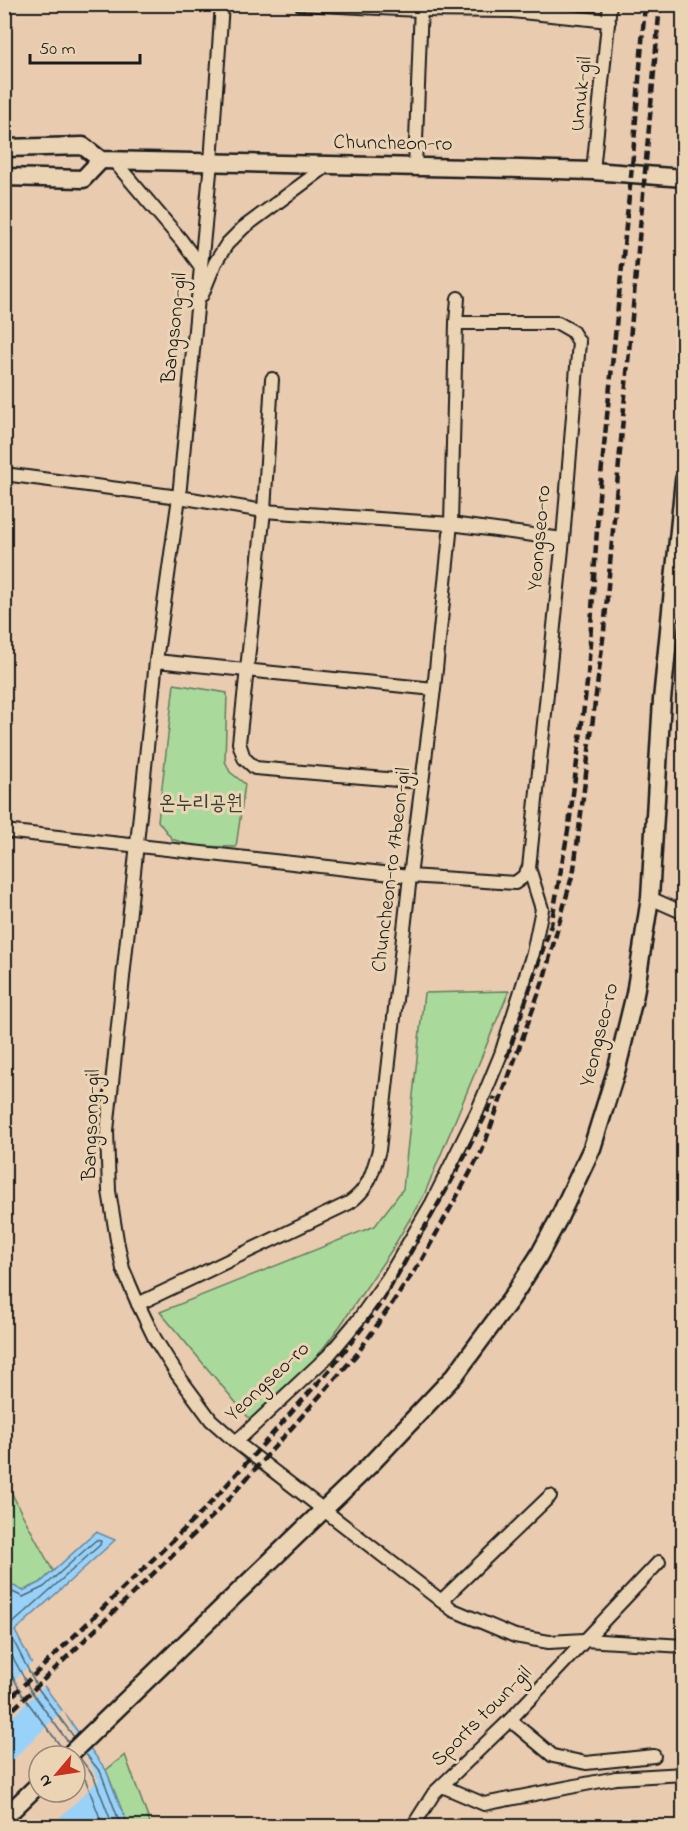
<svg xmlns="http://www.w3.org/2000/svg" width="688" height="1831" font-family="'Indie Flower','Poor Story',sans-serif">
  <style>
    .green { fill: #a9da9b; stroke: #627b5c; stroke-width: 1.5 }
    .water { fill: #99d2f9; stroke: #6789a1; stroke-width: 1.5; fill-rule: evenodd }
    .pier { fill: #e9cbb0; fill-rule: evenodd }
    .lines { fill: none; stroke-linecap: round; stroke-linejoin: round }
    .shore { stroke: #4e6574; stroke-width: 1.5 }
    .street-casing { stroke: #1c1c1c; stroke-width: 16 }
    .secondary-casing { stroke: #1c1c1c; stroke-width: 21 }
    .street { stroke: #ebd4b4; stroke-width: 12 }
    .secondary { stroke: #ebd4b4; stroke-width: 16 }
    .rail { stroke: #1c1c1c; stroke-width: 4.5; stroke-dasharray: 9 4.5; stroke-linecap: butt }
    .labels { text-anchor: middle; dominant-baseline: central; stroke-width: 6; stroke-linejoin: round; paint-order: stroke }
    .street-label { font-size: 21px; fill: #1c1c1c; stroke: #ebd4b4 }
    .park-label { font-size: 21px; fill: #384235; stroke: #ebd4b4 }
  </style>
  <rect width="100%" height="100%" fill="#e9cbb0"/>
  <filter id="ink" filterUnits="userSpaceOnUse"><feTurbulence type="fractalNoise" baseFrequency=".0167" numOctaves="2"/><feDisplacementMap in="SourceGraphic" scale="12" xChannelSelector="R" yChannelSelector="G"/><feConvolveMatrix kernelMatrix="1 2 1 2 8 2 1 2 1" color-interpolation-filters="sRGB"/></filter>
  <g filter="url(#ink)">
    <g class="green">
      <path d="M174 684 227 693 225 761 230 772 245 784 236 847 192 846 172 839 158 821Z"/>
      <path d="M509 991 424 1195 391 1251 340 1326 294 1387 253 1423 160 1312 375 1226 403 1189 424 993Z"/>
      <path d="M4 1477 21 1512 53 1571 40 1583 22 1591 5 1581Z"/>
      <path d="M125 1755 151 1826H128L106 1770Z"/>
    </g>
    <path class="water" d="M96 1532 115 1540 15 1631 42 1683 106 1770 128 1826H5L4 1581 23 1591 40 1583ZM39 1756H75V1792H39Z"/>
    <g class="pier">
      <path d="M34 1661 46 1684 5 1724V1689Z"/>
      <path d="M63 1710 99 1780 51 1826H5V1768ZM39 1756H75V1792H39Z"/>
    </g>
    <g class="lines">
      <g class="shore">
        <path d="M4 1588 23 1597 44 1587 96 1540 101 1541 100 1545 11 1625 9 1630 10 1634 37 1687 74 1737"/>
        <path d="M4 1641 31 1691 68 1742"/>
        <path d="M4 1660 23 1696 62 1748"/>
        <path d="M85 1753 101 1773 121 1826"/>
        <path d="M80 1758 94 1777 113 1826"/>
        <path d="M75 1766 86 1781 103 1826"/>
      </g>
      <defs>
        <g id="street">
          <path d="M222 4 211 162 179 497 156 661 107 1131 109 1191 117 1240 123 1269 138 1304 155 1339 177 1374 211 1420 236 1442 453 1610 515 1636 549 1642 584 1640 684 1646"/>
          <path d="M300 4 419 10 512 11 609 21"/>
          <path d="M114 161 181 240 201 267"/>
          <path d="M415 168 421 4"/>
          <path d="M593 171 610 4"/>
          <path d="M202 295 215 263 227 244 243 228 328 165"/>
          <path d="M272 379 264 511 239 743 244 758 255 768 422 782"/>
          <path d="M4 474 179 497 264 511 451 524 563 539"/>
          <path d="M156 661 434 689"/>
          <path d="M4 831 410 876 515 883 523 877 529 868 563 539 579 342 572 331 558 323H456"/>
          <path d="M650 898 684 913"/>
          <path d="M138 1304 349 1203C370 1188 372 1173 379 1150L410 876 434 689 451 524 456 323 458 298"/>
          <path d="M236 1442 328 1356 359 1319 388 1278 432 1203 477 1112 501 1054 533 953 542 909 529 868"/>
          <path d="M441 1601 550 1496"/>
          <path d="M510 1720 553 1756 586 1763 654 1756"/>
          <path d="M442 1786 484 1804 616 1778 684 1774"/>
          <path d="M413 1826 434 1793 510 1720 659 1562"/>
        </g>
        <g id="secondary">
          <path d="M4 148 83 146 101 160 520 169 593 171 684 178"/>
          <path d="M4 177 83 179 101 160"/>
          <path d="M68 1756 369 1466 455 1375 511 1299 538 1257 558 1220 592 1148 617 1068 635 994 650 898 662 700 684 480"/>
          <path d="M4 1818 39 1784"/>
        </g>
      </defs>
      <use href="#street" class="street-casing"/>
      <use href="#secondary" class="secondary-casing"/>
      <use href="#street" class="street"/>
      <use href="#secondary" class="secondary"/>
      <g class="rail">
        <path d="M507 1057 551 925 569 825 588 675 599 496 633 156 645 4"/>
        <path d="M4 1704 207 1507 333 1366 382 1302 453 1178 495 1097"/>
        <path d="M4 1718 217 1512 357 1354 420 1263 482 1151 544 978 574 869 604 631 660 4"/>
      </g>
    </g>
  </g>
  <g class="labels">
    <g class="street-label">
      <text transform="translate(582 94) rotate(-84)">Umuk-gil</text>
      <text transform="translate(393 144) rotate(1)">Chuncheon-ro</text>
      <text transform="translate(175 328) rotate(-84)">Bangsong-gil</text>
      <text transform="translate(540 538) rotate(-85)">Yeongseo-ro</text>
      <text transform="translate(392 870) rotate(-83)">Chuncheon-ro 17beon-gil</text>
      <text transform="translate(600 1035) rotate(-76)">Yeongseo-ro</text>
      <text transform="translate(92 1125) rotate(-88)">Bangsong-gil</text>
      <text transform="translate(268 1382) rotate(-43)">Yeongseo-ro</text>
      <text transform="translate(482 1717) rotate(-45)">Sports town-gil</text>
    </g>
    <g class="park-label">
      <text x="201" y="804">온누리공원</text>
    </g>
  </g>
  <rect width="688" height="1831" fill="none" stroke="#ebd4b4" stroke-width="24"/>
  <rect x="12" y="12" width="664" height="1807" fill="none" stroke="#1c1c1c" stroke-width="2" filter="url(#ink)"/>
  <g transform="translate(57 1774) rotate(241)"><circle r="28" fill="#ebd4b4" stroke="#988a77" stroke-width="1.5"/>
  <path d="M0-4.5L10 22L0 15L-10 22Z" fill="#c8321e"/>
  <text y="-9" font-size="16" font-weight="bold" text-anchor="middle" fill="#1c1c1c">N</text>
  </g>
  <path d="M30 54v9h110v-9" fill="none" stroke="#1c1c1c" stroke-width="3"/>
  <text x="39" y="54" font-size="18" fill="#1c1c1c" stroke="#ebd4b4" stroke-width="4.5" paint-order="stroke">50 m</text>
</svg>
